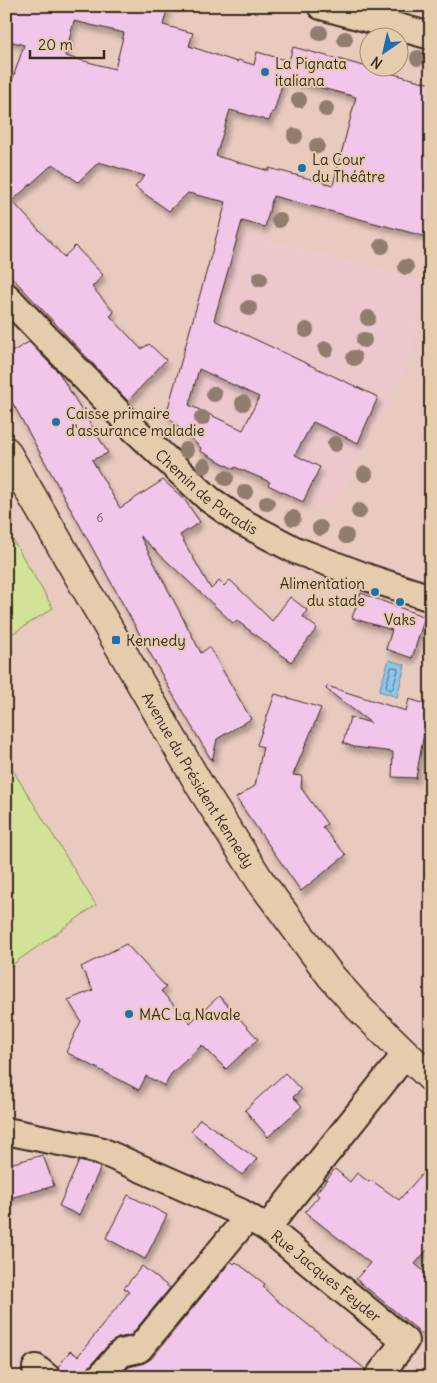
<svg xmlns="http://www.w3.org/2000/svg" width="437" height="1383" font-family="Delius,sans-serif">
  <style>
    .built { fill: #ecc8cc }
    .green { fill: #d2e397; stroke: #86865a }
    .water { fill: #8bc6eb; stroke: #6b8899 }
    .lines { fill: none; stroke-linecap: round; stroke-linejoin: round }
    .shore { stroke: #5b6870; stroke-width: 1 }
    .building { fill: #f2c5ea; stroke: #3b2a1e; fill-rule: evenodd; filter: url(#shadow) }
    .minor-casing { stroke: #3b2a1e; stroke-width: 30 }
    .major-casing { stroke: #3b2a1e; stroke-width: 31 }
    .minor { stroke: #e5ccad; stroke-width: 26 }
    .major { stroke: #e5ccad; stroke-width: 28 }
    .tree { fill: #927c6d }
    .poi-dot { fill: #1f6fb2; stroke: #e5ccad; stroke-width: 2 }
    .labels { text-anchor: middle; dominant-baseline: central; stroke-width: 4; stroke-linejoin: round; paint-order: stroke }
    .number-label { font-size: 12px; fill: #695151 }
    .poi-label { font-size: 15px; fill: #3b2a1e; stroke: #e5ccad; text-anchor: start }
    .street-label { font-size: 15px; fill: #3b2a1e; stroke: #e5ccad }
  </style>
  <defs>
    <filter id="shadow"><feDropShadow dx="3" dy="5.5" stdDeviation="2.5" flood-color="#0004"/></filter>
  </defs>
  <rect width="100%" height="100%" fill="#e9cabf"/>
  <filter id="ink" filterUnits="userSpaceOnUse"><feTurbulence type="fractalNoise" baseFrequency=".02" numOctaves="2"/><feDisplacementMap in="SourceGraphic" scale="10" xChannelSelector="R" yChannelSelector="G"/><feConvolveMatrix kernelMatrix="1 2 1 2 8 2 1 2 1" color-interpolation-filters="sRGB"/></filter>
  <g filter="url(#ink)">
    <path class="built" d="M242 233 427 281 410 359 340 498 327 508 316 507 199 450 180 432 190 409Z"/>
    <g class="green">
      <path d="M7 530 53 608 6 638V531Z"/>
      <path d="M6 759 96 905 6 969Z"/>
    </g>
    <path class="water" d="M389 660 405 665 397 697 379 691Z"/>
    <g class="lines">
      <path class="shore" d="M394 667 397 668 398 670 393 688 390 690 386 686 391 668Z"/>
    </g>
    <g class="building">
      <path d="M6 6H168L163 25 193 33 189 46 237 62 238 60 254 65 257 52 289 61 293 47 431 84V238L273 196 265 227 242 221 214 320 378 397 358 443 313 422 295 455 320 467 303 502 268 485 270 482 235 467 234 469 200 451 201 448 166 415 226 202 188 193 169 211 135 187 145 176 99 162 78 182 53 164 12 201 64 257 75 246 103 275 92 287 114 312 110 316 141 349 149 344 166 360 128 401 6 271V79L12 81 24 45 6 40ZM74 21 124 33 115 69 65 56ZM284 78 356 97 333 185 269 168V171L216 156 230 110 269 121 272 112H274ZM199 369 259 397 243 430 189 405Z"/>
      <path d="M29 342 59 373 108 453 92 460 120 508 163 480 184 499 200 522 180 535 211 589 219 581 224 586 230 580 272 621 290 597 307 610 303 617 317 628 291 662 236 620 233 623 140 536 201 653 209 647 251 719 217 739 212 761 172 693 6 391V355Z"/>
      <path d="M361 593 425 617 412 658 386 649 392 630 352 618Z"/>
      <path d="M327 686 406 711 409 699 429 705 416 778 392 777 393 752 354 747 343 743 350 717 371 723 326 689Z"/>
      <path d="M275 694 321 708 293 775 302 776 301 788 327 824 322 827 346 855 301 891 236 798 255 786 263 747 257 745Z"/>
      <path d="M126 944 166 987 161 991 190 1023 219 996 258 1039 226 1069 202 1045 171 1074 165 1086 146 1076 139 1090 66 1052 81 1021 68 1000 93 990 81 967Z"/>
      <path d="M285 1073 301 1090 293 1097 302 1106 268 1137 245 1110Z"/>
      <path d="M200 1119 257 1159 242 1175 191 1131Z"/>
      <path d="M43 1155 54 1186 6 1199V1165Z"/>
      <path d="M79 1161 101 1167 79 1215 59 1206Z"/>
      <path d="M431 1164V1245L415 1264 431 1277V1341L356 1279 370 1263 305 1212 319 1196 316 1193 335 1169 350 1182 357 1173 369 1182 371 1180 399 1200Z"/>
      <path d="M128 1195 167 1215 145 1259 106 1238Z"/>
      <path d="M231 1261 234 1264 236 1262 265 1284 263 1287 275 1299 365 1369 363 1377H120L129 1367 142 1364 151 1359Z"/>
      <path d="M142 1266 170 1288 131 1335 118 1338 110 1343 89 1367 85 1377H62L64 1373 58 1367 70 1351 78 1356 129 1292 124 1288Z"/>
    </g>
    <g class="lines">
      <defs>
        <g id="minor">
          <path d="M321 6 431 36"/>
          <path id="s1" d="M6 296 134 429 209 499 240 521 295 550 369 578 431 598"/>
          <path d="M6 1131 99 1150 240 1212 267 1228"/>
          <path d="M36 1368 47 1377"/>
          <path d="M100 1377 121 1353 139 1349 248 1217"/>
          <path d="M378 1377 405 1341 267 1228 405 1055"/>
        </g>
        <g id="major">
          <path id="s2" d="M6 451 203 791 261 882 330 975 359 1008 431 1078"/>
        </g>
      </defs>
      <use href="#minor" class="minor-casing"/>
      <use href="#major" class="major-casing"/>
      <use href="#minor" class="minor"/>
      <use href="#major" class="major"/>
    </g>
    <g class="tree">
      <circle cx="320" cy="33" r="8"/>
      <circle cx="345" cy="39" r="8"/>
      <circle cx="418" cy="58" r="8"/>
      <circle cx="299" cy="100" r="8"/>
      <circle cx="326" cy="109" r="8"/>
      <circle cx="295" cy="136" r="8"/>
      <circle cx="317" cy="146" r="8"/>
      <circle cx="279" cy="220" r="8"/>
      <circle cx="382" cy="246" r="8"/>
      <circle cx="406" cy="267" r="8"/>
      <circle cx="260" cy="279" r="8"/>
      <circle cx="249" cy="308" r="8"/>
      <circle cx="368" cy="318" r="8"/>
      <circle cx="306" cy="330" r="8"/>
      <circle cx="364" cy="340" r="8"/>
      <circle cx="326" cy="349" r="8"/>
      <circle cx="354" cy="358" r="8"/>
      <circle cx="214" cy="394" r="8"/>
      <circle cx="243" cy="403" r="8"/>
      <circle cx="202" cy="418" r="8"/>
      <circle cx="335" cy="444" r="8"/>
      <circle cx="186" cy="450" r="8"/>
      <circle cx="204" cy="466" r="8"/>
      <circle cx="365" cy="474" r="8"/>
      <circle cx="226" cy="478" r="8"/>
      <circle cx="245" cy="492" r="8"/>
      <circle cx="267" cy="503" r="8"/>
      <circle cx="359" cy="511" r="8"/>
      <circle cx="293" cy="518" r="8"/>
      <circle cx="320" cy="528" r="8"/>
      <circle cx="346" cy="536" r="8"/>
    </g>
  </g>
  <g class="poi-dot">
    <circle cx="265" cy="72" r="5"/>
    <circle cx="302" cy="168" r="5"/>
    <circle cx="56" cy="422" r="5"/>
    <circle cx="375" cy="592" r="5"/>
    <circle cx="400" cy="602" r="5"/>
    <rect x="111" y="635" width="10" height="10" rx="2.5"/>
    <circle cx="129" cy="1014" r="5"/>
  </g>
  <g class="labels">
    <g class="number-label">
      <text x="100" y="517">6</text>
    </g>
    <g class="poi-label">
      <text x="275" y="63">La Pignata<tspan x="275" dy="17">italiana</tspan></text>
      <text x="312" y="159">La Cour<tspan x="312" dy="17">du Théâtre</tspan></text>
      <text x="66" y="413">Caisse primaire<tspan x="66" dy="17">d'assurance maladie</tspan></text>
      <text x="365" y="583" text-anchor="end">Alimentation<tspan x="365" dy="17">du stade</tspan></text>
      <text x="400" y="619" text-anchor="middle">Vaks</text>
      <text x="126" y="640">Kennedy</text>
      <text x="139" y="1014">MAC La Navale</text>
    </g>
    <g class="street-label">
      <text stroke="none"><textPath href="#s1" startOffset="281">Chemin de Paradis</textPath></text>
      <text stroke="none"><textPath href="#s2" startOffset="381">Avenue du Président Kennedy</textPath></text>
      <text transform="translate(326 1276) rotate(39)">Rue Jacques Feyder</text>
    </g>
  </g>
  <rect width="437" height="1383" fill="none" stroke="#e5ccad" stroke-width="25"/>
  <rect x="12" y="12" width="412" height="1358" fill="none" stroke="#3b2a1e" stroke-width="2" filter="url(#ink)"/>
  <g transform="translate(384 52) rotate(214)"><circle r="24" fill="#e5ccad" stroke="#a18b74"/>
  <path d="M0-4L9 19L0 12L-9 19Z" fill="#1f6fb2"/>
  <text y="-8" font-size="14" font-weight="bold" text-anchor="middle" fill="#3b2a1e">N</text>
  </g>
  <path d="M30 50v8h74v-8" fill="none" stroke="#3b2a1e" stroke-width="2.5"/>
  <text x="38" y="50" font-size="15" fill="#3b2a1e" stroke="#e5ccad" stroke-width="4" paint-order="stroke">20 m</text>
</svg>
